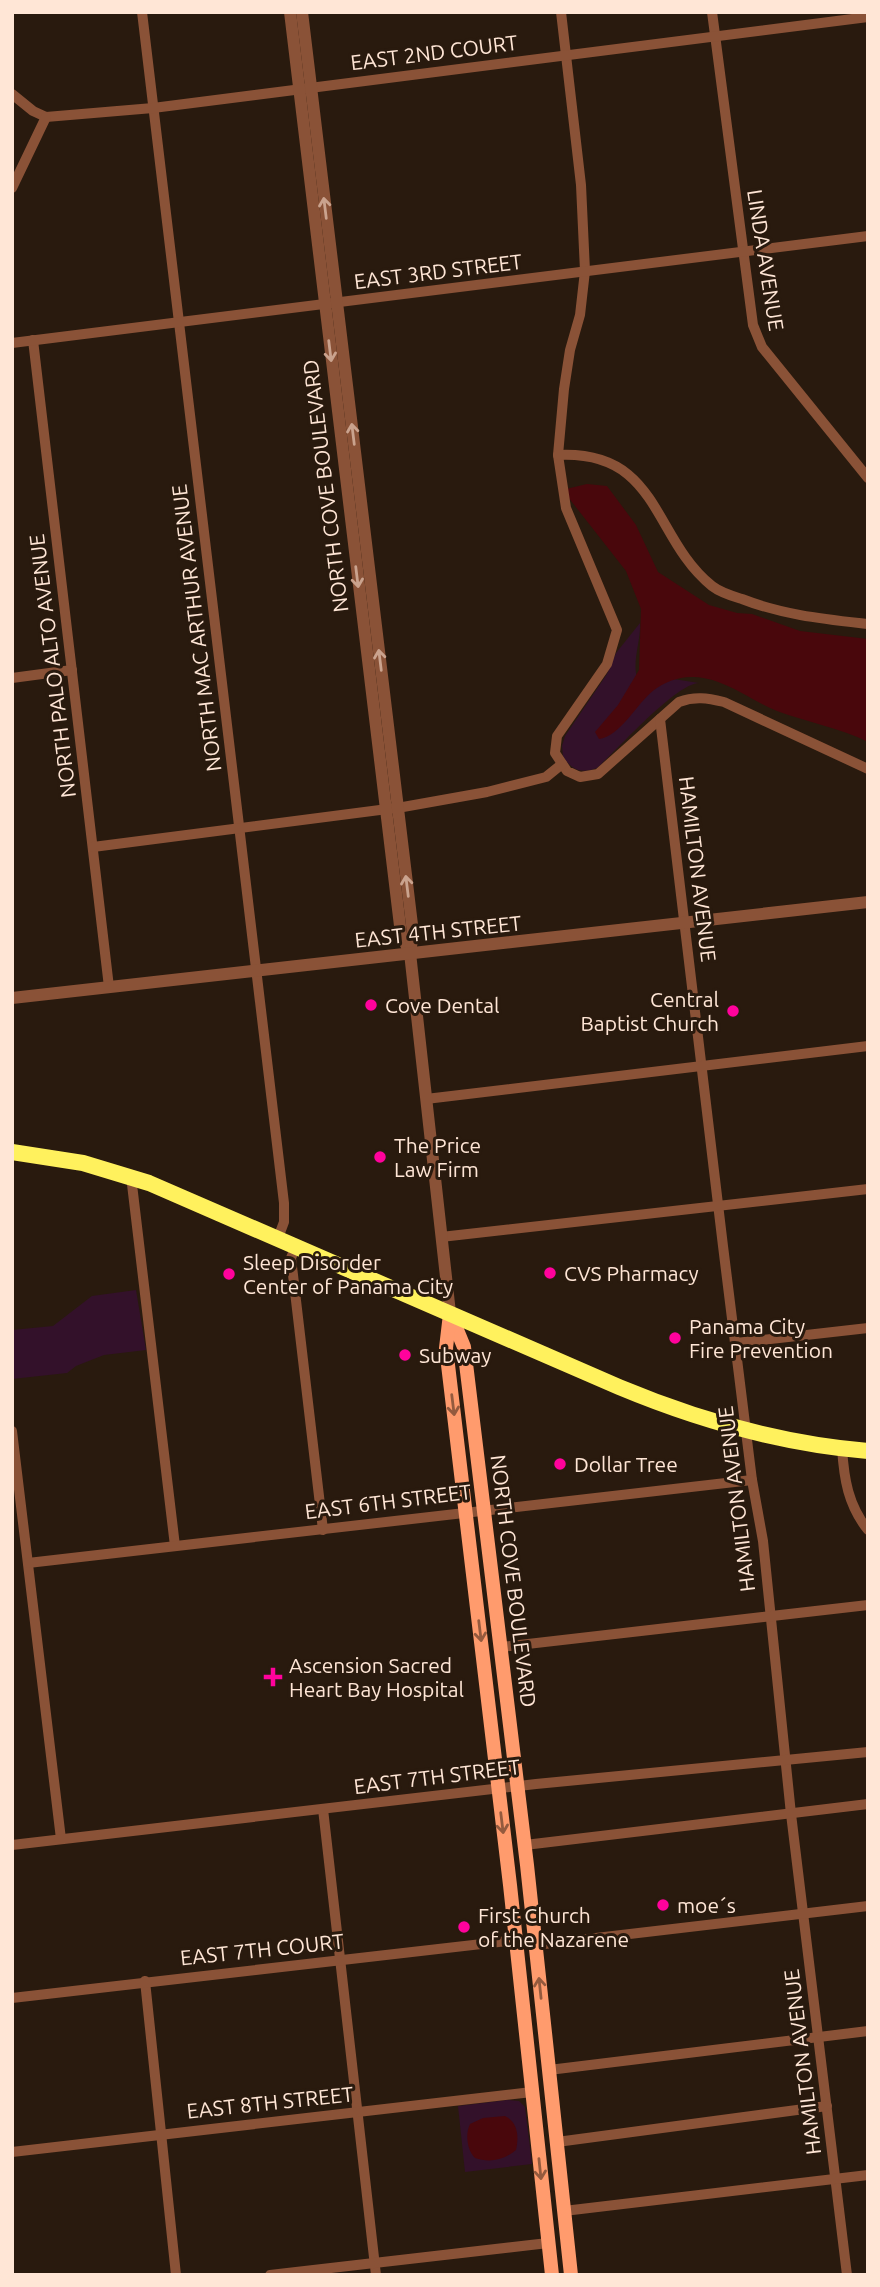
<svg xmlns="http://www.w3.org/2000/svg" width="880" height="2287" font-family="Ubuntu,sans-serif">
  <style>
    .green { fill: #33112a }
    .water { fill: #49070c }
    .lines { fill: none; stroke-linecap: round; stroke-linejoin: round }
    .minor { stroke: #8a5237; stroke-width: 10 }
    .tertiary { stroke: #8a5237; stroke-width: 12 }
    .secondary { stroke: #ff9b6d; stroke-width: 14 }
    .primary { stroke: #fff15d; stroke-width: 16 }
    .oneway { stroke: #caa38e }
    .oneway2 { stroke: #945a3e }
    .poi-dot { fill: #ff029c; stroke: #291a0e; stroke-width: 2.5 }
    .labels { text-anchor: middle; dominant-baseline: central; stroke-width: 6; stroke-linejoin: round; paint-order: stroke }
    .street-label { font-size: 21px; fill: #ffe6d6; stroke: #291a0e }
    .poi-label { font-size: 21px; fill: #ffe6d6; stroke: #291a0e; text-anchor: start }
  </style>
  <rect width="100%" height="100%" fill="#291a0e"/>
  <g class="green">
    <path d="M640 623C641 642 631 663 638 681L667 678 699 683C675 684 617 750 597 768 581 774 571 770 563 756L562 746 565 736 607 674 616 653Z"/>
    <path d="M136 1290 146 1350 104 1355 76 1366 67 1373 12 1379V1330L53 1326 92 1296Z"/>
    <path d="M507 2100 519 2101 525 2107 532 2164 465 2172 458 2106Z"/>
  </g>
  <g class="water">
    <path d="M587 484 607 486 636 525 658 572 709 605 737 613 752 614 800 631 868 639V742C840 728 807 722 777 711 750 700 724 678 694 677 680 676 664 682 654 690 637 703 620 737 599 739L595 732 618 705 639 670 641 609 626 571 568 497 566 489Z"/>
    <path d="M505 2116C518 2122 519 2137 516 2150 504 2160 490 2163 475 2158 467 2150 465 2134 470 2124L483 2118Z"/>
  </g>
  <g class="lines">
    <g class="minor">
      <path d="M142 12 284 1203V1222L278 1238"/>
      <path d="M561 12 581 185 585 271 580 315 570 350 564 389 558 455 566 508 617 630 607 664 557 736 555 753 567 771 580 777 598 774 679 702C695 696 707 698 724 702L868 769"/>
      <path d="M712 12 753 325 762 347 868 478"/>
      <path d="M12 94 33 111 46 117 153 108 868 17"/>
      <path d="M12 188 46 117"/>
      <path d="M33 340 109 987"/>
      <path d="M12 343 868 236"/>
      <path d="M558 455C660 450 652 538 712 586 721 593 732 596 742 599 783 615 824 619 868 624"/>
      <path d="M12 678 72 670"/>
      <path d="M660 719 723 1246 752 1480 763 1541 791 1814 847 2275"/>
      <path d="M93 847 403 807 487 792 546 777 562 764"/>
      <path d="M426 1099 868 1046"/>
      <path d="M131 1176 175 1546"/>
      <path d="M441 1237 868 1189"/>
      <path d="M296 1246 291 1258 323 1530"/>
      <path d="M736 1343 868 1328"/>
      <path d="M12 1431 61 1839"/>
      <path d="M842 1448C844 1479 848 1505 868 1530"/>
      <path d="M28 1563 752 1480"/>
      <path d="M501 1647 868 1605"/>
      <path d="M323 1809 376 2275"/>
      <path d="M12 1845 536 1784 868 1752"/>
      <path d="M525 1845 868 1804"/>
      <path d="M536 1945 868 1906"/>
      <path d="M145 1981 176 2275"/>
      <path d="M12 1998 516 1940"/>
      <path d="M549 2070 868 2031"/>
      <path d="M557 2142 827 2106"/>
      <path d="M12 2152 532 2092"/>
      <path d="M564 2211 868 2175"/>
      <path d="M270 2275 548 2243"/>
    </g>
    <g class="tertiary">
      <path d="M290 12 401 934 410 953"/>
      <path d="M302 12 413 933 410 953 450 1313"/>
      <path d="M12 998 868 902"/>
    </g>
    <g class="secondary">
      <path d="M450 1313 464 1347 527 1865 571 2275"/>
      <path d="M450 1314 446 1348 510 1885 552 2275"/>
    </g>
    <path class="primary" d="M12 1152 83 1163 149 1183 619 1387C698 1420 783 1444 868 1451"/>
  </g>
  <defs><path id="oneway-shaft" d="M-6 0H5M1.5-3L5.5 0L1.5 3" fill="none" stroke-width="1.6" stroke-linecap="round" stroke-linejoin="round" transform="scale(1.75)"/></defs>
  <g class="oneway">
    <use href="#oneway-shaft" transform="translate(325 208) rotate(-97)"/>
    <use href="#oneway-shaft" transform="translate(330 351) rotate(83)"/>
    <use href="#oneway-shaft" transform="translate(353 434) rotate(-97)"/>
    <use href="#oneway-shaft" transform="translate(357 577) rotate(83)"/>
    <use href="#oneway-shaft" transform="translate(380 660) rotate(-97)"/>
    <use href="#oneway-shaft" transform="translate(407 886) rotate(-97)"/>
  </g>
  <g class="oneway2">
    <use href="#oneway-shaft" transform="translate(453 1405) rotate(83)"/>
    <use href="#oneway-shaft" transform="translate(480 1631) rotate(83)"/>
    <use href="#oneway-shaft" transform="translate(502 1823) rotate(83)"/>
    <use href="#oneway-shaft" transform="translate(540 1988) rotate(-96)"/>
    <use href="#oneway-shaft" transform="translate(540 2169) rotate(84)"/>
  </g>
  <g class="poi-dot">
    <circle cx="371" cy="1005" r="7"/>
    <circle cx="733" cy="1011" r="7"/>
    <circle cx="380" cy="1157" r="7"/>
    <circle cx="550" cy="1273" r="7"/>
    <circle cx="229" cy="1274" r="7"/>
    <circle cx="675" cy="1338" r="7"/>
    <circle cx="405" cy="1355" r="7"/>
    <circle cx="560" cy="1464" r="7"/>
    <path d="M269.5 1666.5h7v7h7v7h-7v7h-7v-7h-7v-7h7z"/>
    <circle cx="663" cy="1905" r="7"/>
    <circle cx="464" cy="1927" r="7"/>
  </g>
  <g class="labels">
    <g class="street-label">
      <text transform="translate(434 52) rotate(-7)">EAST 2ND COURT</text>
      <text transform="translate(766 260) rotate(81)">LINDA AVENUE</text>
      <text transform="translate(438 271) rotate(-7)">EAST 3RD STREET</text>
      <text transform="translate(325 486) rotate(-97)">NORTH COVE BOULEVARD</text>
      <text transform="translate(196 628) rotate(-97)">NORTH MAC ARTHUR AVENUE</text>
      <text transform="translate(52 666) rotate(-97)">NORTH PALO ALTO AVENUE</text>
      <text transform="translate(698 869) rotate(83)">HAMILTON AVENUE</text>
      <text transform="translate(438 931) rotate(-6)">EAST 4TH STREET</text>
      <text transform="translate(736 1499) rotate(-97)">HAMILTON AVENUE</text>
      <text transform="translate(388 1501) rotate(-7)">EAST 6TH STREET</text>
      <text transform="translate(514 1581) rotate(83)">NORTH COVE BOULEVARD</text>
      <text transform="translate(437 1776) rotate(-7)">EAST 7TH STREET</text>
      <text transform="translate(262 1949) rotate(-6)">EAST 7TH COURT</text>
      <text transform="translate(802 2062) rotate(-97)">HAMILTON AVENUE</text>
      <text transform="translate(270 2102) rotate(-6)">EAST 8TH STREET</text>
    </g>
    <g class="poi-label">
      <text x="719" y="999" text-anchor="end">Central<tspan x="719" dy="24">Baptist Church</tspan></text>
      <text x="385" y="1005">Cove Dental</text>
      <text x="394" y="1145">The Price<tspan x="394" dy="24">Law Firm</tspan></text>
      <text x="243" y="1262">Sleep Disorder<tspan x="243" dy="24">Center of Panama City</tspan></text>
      <text x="564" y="1273">CVS Pharmacy</text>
      <text x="689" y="1326">Panama City<tspan x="689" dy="24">Fire Prevention</tspan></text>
      <text x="419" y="1355">Subway</text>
      <text x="574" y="1464">Dollar Tree</text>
      <text x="289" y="1665">Ascension Sacred<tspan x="289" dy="24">Heart Bay Hospital</tspan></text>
      <text x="677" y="1905">moe´s</text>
      <text x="478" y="1915">First Church<tspan x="478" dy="24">of the Nazarene</tspan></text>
    </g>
  </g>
  <rect width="880" height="2287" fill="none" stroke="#ffe6d6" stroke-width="28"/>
</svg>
